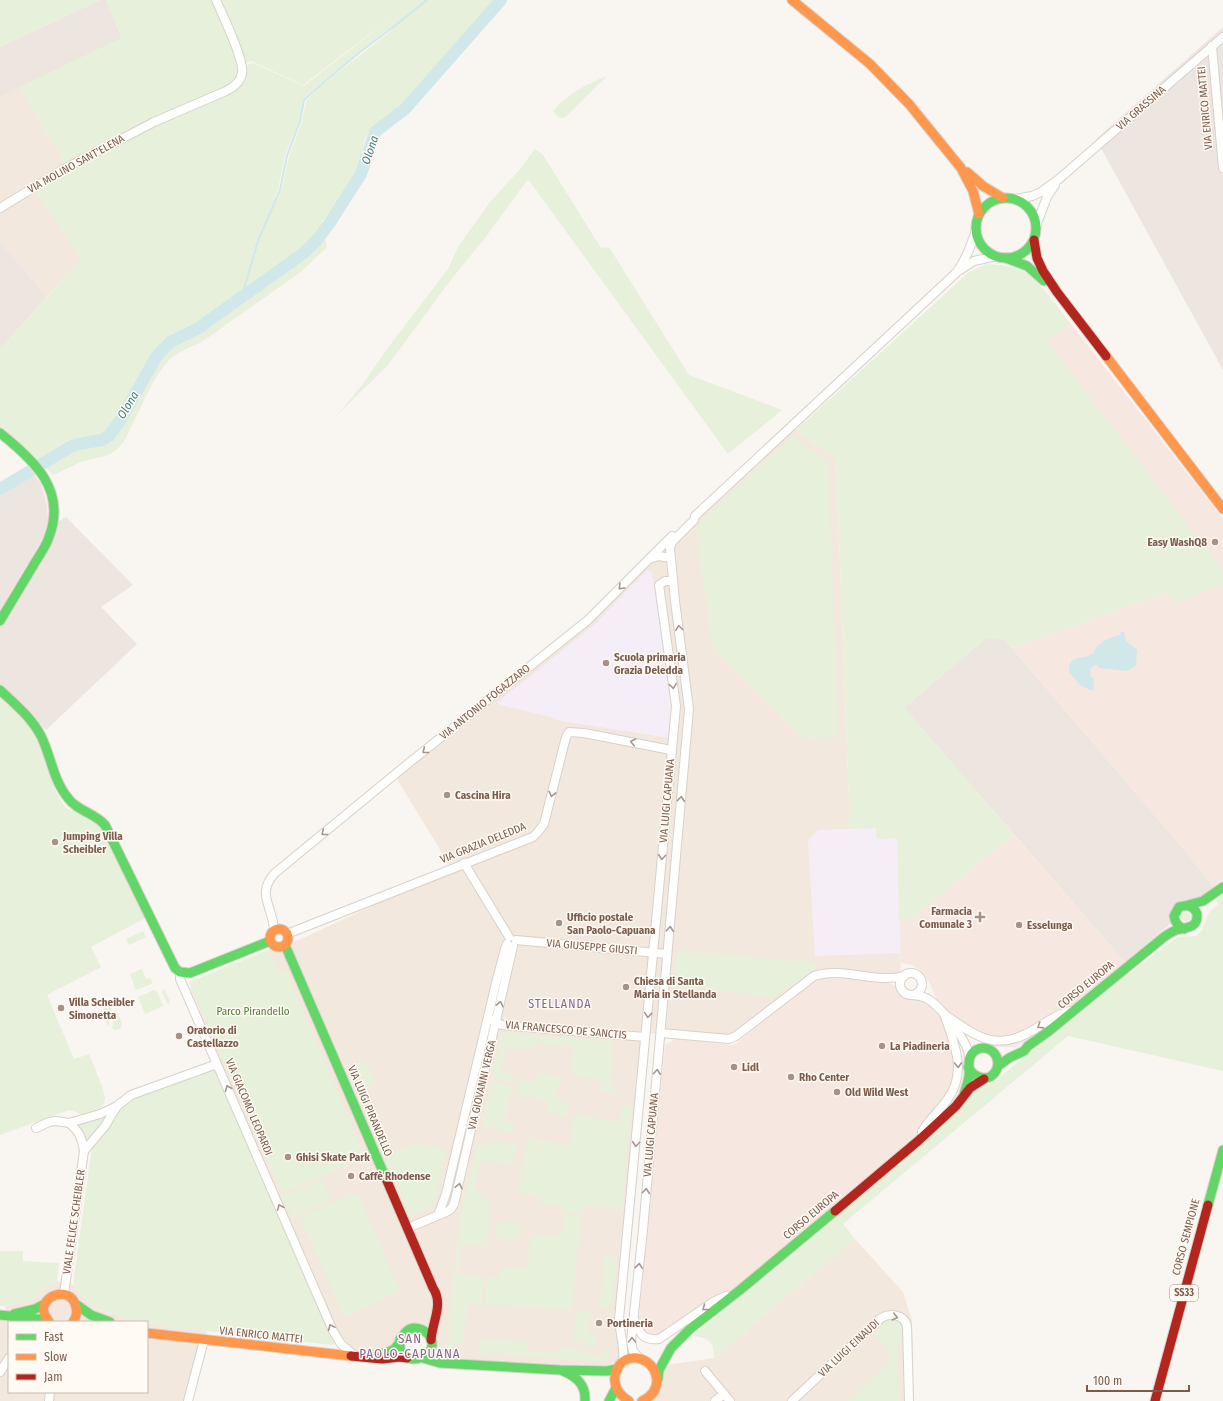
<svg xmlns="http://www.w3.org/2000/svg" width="1223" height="1401" font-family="'Fira Sans Condensed',sans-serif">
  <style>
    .residential { fill: #f2e8de }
    .commercial { fill: #f6e8e1 }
    .industrial { fill: #ede5e0 }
    .education { fill: #f6eef6 }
    .green { fill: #e7f0db; fill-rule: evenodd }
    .water { fill: #d0e8ea }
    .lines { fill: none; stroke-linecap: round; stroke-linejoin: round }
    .stream { stroke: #d0e8ea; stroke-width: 2 }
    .river { stroke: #d0e8ea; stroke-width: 12 }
    .street-casing { stroke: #d7d1cb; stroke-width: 10 }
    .fast-casing { stroke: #d9d2cb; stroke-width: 11 }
    .slow-casing { stroke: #d9d2cb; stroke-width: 11 }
    .jam-casing { stroke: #d9d2cb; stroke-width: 11 }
    .street { stroke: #fefefd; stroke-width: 8 }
    .fast { stroke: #63d668; stroke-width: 9 }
    .slow { stroke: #ff974d; stroke-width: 9 }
    .jam { stroke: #b3261e; stroke-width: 9 }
    .oneway { stroke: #a8958b }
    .poi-dot { fill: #a69286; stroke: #fffaf3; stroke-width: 1.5 }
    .labels { text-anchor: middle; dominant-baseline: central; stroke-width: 3; stroke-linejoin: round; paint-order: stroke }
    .shield { fill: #fffaf3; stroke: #a28b7f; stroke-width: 1 }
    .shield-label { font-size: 10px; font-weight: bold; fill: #7a5c4d }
    .street-label { font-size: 11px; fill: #7a5c4d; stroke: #fffaf3 }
    .poi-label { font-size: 11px; font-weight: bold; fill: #7a5c4d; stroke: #fffaf3; text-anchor: start }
    .park-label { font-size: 11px; fill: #537a41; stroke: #fffaf3 }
    .water-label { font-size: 12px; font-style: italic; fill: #437c86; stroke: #fffaf3 }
    .neighbourhood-label { font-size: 12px; letter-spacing: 1px; fill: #846695; stroke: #fffaf3 }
    .quarter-label { font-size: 13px; letter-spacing: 1px; fill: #846695; stroke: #fffaf3 }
  </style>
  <rect width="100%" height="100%" fill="#f9f5f0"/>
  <g class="residential">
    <path d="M20 87 65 164 43 177 0 204V97Z"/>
    <path d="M34 189 82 259 47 297 0 242V211Z"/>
    <path d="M793 428 836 458 850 829 876 828 897 838 901 976 824 973 735 1036 645 1033 618 1319 622 1362 589 1369 437 1357 417 1327 396 1346 356 1355 334 1331 190 988 271 949 290 944 452 869 395 776 588 621Z"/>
    <path d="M855 1239 903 1292 912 1320 914 1401H650L666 1365 714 1358Z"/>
    <path d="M57 1281 74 1285 92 1307 128 1319 142 1322H26L8 1316 5 1306 35 1299 45 1288Z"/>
    <path d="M0 1317 23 1322H9V1356L0 1370Z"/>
    <path d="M147 1323 207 1331 191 1401H0V1374L9 1360V1392H147Z"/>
  </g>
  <g class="commercial">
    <path d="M1071 324 1223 519V571L1046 341Z"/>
    <path d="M1223 585V879L1213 888 1186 852 1012 648 1167 593 1175 603Z"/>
    <path d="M1014 835 1125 962 1027 1041 1015 1047H1006L992 1046 979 1041 965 1032 938 1002 928 980 920 970 912 965 901 963 899 919H911Z"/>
    <path d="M819 975 880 980 894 985 905 994 920 997 943 1015 955 1047 954 1086 918 1130 914 1142 738 1287 653 1339 638 1327 639 1317 665 1045 675 1039 732 1045 737 1043 814 977Z"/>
  </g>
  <g class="industrial">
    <path d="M100 0H106L122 38 0 97V47Z"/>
    <path d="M1223 27V370L1096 139Z"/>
    <path d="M0 242 47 297 0 349Z"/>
    <path d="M32 472 41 484 47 505 48 520 46 530 43 538 0 610V490Z"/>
    <path d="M66 517 133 585 101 607 137 644 46 730 0 685V626L57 522Z"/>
    <path d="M987 637 1005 640 1186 852 1213 888 1125 962 904 708Z"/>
  </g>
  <g class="education">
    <path d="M647 570 652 572 673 709 669 738 556 720 555 718 500 705 498 702 594 625Z"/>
    <path d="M876 828 877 839 897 838 901 953 815 956 808 840 818 830Z"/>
  </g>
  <g class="green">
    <path d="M0 0H100L0 47Z"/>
    <path d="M106 0H213L239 63V76L229 86 65 164 20 87 122 38Z"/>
    <path d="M218 0H495L455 47 401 106 375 125 365 138 358 171 324 220 322 221 327 247 302 271 206 339C194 347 179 350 169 360 153 377 144 401 134 421 129 431 125 443 116 450 106 458 93 458 81 462 72 466 63 471 53 475L44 466C54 460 64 453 74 449 88 443 103 447 115 436L157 360 172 345 197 333 209 324 213 316 169 339 152 355 131 395 107 432 103 435 70 442 39 460 0 429V349L82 259 34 189 163 121 243 84 245 66 253 63 304 86 396 14 303 85 251 61 244 64ZM391 28V31L318 88 306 101 302 121 289 156 282 189 276 203 275 197 278 190 285 156 299 121 303 99 317 86 383 33Z"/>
    <path d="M607 76 564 118 558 117 553 111C567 94 587 84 607 76Z"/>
    <path d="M535 149 543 155 601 248 609 247 689 375 782 410 728 454 528 179 485 238 450 281 388 365 334 418 343 408 363 384 387 349 448 269 458 247 490 202 521 168Z"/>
    <path d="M986 264C998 265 1009 265 1020 270 1040 279 1057 307 1071 324L1047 341 1223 571V585L1175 603 1167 593 1012 648 1005 640 987 637 905 708 1014 835 911 919H899L897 838 877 839 876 828 850 829 836 458 796 430 968 273Z"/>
    <path d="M792 436 828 463 838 738 804 739 713 649 695 528Z"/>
    <path d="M0 697C10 706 28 722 34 733 46 756 50 788 66 808L99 822 147 917 91 947 101 967 47 995 74 1059 89 1054C92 1062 105 1091 105 1098 105 1108 92 1114 84 1115 79 1115 75 1110 69 1110L0 1135V862L1 863 0 861Z"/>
    <path d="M1223 893V1071L1068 1036 843 1224 855 1239 714 1358C714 1340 708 1338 692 1336L942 1127C950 1117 964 1097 974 1090 981 1084 991 1085 998 1079 1055 1030 1114 984 1175 939L1178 937 1196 936 1202 930 1209 913 1218 904 1216 900Z"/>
    <circle cx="1186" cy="917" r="4.5"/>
    <path d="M143 931 146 937 129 945 126 939Z"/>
    <path d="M268 950 279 973 286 970 365 1157 282 1193 189 982Z"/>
    <path d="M677 950 815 963 816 970 774 997 675 986Z"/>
    <path d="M142 969 146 979 150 978 153 982 151 984 136 990 130 974Z"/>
    <path d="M164 989 170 1001 169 1004 167 1003 162 992Z"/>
    <path d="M154 990 157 992 163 1006 145 1014 138 997Z"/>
    <path d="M112 1006 109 1025 108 1026 103 1011V1009Z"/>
    <path d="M116 1009 122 1024 121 1028 115 1030 112 1028Z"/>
    <path d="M503 1032 613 1042 610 1084 622 1096 601 1091V1081L571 1073 574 1047 537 1042 527 1050 506 1046 501 1072 515 1076 513 1083 492 1078Z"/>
    <path d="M366 1060 375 1083 364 1087 355 1064Z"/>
    <path d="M215 1070 336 1342 332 1345 163 1326 128 1319 92 1307 74 1285V1277L92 1147 127 1102 139 1095Z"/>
    <path d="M538 1072 562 1078 555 1099 570 1104 567 1117 547 1111 548 1102 516 1094 520 1079 535 1083Z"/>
    <path d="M491 1083 512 1087 505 1122 515 1125 513 1133 482 1126Z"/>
    <path d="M623 1106 632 1107 622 1209 586 1206 581 1214 564 1213V1206L542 1205V1195L519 1194V1180L528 1137 569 1146 575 1114 620 1123Z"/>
    <path d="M112 1111 87 1145 72 1124Z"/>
    <path d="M492 1140 517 1145 512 1164 480 1161 474 1189 491 1205 486 1246 461 1245 458 1275 484 1277 481 1304H468L463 1343H455L454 1350 448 1349 449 1319 460 1220 478 1143 490 1145Z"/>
    <path d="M417 1143 447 1150 435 1205 409 1217 384 1157Z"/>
    <path d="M322 1179 331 1200 291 1218 281 1197Z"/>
    <path d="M358 1193 400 1291 344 1317 300 1217Z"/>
    <path d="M563 1215 581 1217 572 1310 484 1305 488 1277 499 1278 501 1268H528L531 1235 562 1236Z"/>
    <path d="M497 1221 521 1223 520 1240 496 1238Z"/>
    <path d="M0 1251H23V1261L59 1263 57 1281 45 1288 35 1299 5 1306H0Z"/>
    <path d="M605 1255 617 1256 612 1308 600 1307Z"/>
    <path d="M577 1311 591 1312 588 1334 597 1336 596 1348 585 1346V1342H573Z"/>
    <path d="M891 1319H897L903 1324 904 1340 897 1346 900 1401H847L889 1363 888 1348 873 1334 884 1321Z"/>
    <path d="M481 1339 527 1342V1351L557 1353 560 1347 581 1349V1352L602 1356 603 1351H609L608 1362 479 1353Z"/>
  </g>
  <path class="water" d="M1121 632H1124L1126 641 1137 650 1136 666 1127 671 1099 668 1096 665H1094L1090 670V675L1094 679 1093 691 1081 686 1069 672C1068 654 1082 660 1090 655 1094 654 1094 651 1096 648 1102 640 1111 637 1120 635Z"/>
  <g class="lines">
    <path class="stream" d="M241 299 258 241 280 190 287 156 300 121 304 100 318 87 360 52 392 28 427 0"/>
    <path class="river" d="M0 489 72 446 79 444 102 440 109 436 121 419 156 357 170 342 197 329 305 252 317 240 329 224 361 174 375 132 405 109 501 0"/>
    <defs>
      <g id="street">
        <path d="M1212 46 1223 168"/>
        <path d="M1015 199 1032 196 1041 192 1059 179 1090 152 1223 37"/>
        <path d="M0 208 64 169 154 122 226 91C234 87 241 82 242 73 245 61 222 14 216 0"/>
        <path d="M1036 226 1047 197 1055 185"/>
        <path d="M960 270 974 261 996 256"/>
        <path d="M649 559 659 556 670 558"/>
        <path d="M464 863 509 937"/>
        <path d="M274 931C274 908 255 894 275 873L410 762 588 620 672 536"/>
        <path d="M287 934 533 837 537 833 544 824 566 737 569 732 584 733 671 750"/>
        <path d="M516 940 667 954"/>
        <path d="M180 972V979L333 1331 341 1344 355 1356"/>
        <circle cx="911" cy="984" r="11"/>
        <path d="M913 995C918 996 923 996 928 999 940 1006 964 1037 968 1051 969 1054 969 1057 969 1060"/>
        <path d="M944 1014C977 1037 996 1053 1035 1029 1046 1022 1057 1014 1070 1011"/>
        <path d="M492 1020 502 1025 645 1037"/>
        <path d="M661 1033 729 1039 736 1036 814 976C843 966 874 984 904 976"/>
        <path d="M69 1123C79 1131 82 1138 84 1151"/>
        <path d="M36 1128 49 1122 56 1121 69 1123 100 1114 117 1106 131 1095 217 1064"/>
        <path d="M922 1132C928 1120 940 1110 947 1100 968 1073 954 1042 944 1014"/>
        <path d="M438 1215 446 1194 496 983 505 949 507 944"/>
        <path d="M408 1228 446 1212 451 1209 454 1204 513 946"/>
        <path d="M64 1294 84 1151 105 1126 117 1106"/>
        <path d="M634 1319C639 1333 643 1341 659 1339L713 1302 726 1296"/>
        <path d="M640 1359 633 1351 631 1341 643 1230 689 709 675 601 670 548 672 542 694 520 695 516 956 273C966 260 971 246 976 230"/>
        <path d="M623 1363C625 1348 620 1334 619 1319L676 706 659 585 665 581H673"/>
        <path d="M705 1371 730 1401"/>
        <path d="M0 1372 9 1358"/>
        <path d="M49 1401 50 1392"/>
        <path d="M188 1401 204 1340"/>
        <path d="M715 1401 724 1394"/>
        <path d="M792 1401 881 1318C890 1313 904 1314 907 1326L909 1401"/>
      </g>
      <g id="fast">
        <circle cx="1006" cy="228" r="30"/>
        <path d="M1006 258 1027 266 1044 281"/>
        <path d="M0 433C34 460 67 490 49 537 46 547 38 557 33 566 22 584 11 603 0 621"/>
        <path d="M0 690C15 704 31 717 41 736 51 756 53 780 68 798 77 811 95 813 105 825L175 968 180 972 190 973 270 941"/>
        <path d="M1188 905 1203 901 1223 887"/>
        <path d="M285 945 387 1181"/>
        <path d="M998 1066 1009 1058 1024 1051 1028 1046 1049 1031 1164 937C1168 934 1172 932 1176 930 1186 927 1198 929 1197 914 1194 906 1187 904 1179 907L1174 916C1175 923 1178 926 1184 929"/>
        <path d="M964 1094C966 1088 968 1082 969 1076 970 1066 966 1056 976 1050 994 1041 1007 1066 990 1077 980 1080 973 1076 968 1067"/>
        <path d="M1208 1205 1223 1150"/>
        <path d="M77 1305 91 1315 110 1322"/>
        <path d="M14 1314 35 1309 45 1304"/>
        <path d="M0 1315 38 1319 47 1322"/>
        <path d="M376 1355C382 1353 389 1353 394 1349 402 1343 402 1329 414 1328 420 1328 424 1330 428 1334 445 1354 405 1371 400 1348 400 1346 400 1342 400 1339"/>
        <path d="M423 1358 440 1363 560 1370 607 1371 617 1369"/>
        <path d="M563 1371C577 1377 586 1385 585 1401"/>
        <path d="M658 1379 659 1370 671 1348 690 1329 740 1290 835 1211"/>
        <path d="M609 1401 616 1388"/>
      </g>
      <g id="slow">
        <path d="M792 0 870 64 909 104 961 168 973 191 979 214"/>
        <path d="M967 172 983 186 1003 198"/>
        <path d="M1106 356 1223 509"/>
        <circle cx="279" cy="938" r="9"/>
        <path d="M49 1322C48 1319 45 1316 44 1313 40 1295 69 1286 75 1304 78 1311 77 1316 73 1322"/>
        <path d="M147 1333 351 1356"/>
        <path d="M629 1401C599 1383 622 1345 647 1362 653 1366 656 1373 657 1380 657 1391 651 1397 642 1401"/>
      </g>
      <g id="jam">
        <path d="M1034 240 1037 258 1043 271 1057 292 1106 356"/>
        <path d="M387 1181 433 1288C444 1304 432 1323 431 1340"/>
        <path d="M835 1211 918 1141 956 1106 970 1088 984 1079"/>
        <path d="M351 1356 382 1359 400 1357 407 1358"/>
        <path d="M1155 1401 1208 1205"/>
      </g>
    </defs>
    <use href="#street" class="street-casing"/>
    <use href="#fast" class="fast-casing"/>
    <use href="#slow" class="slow-casing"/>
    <use href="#jam" class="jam-casing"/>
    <use href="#street" class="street"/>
    <use href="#fast" class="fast"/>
    <use href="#slow" class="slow"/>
    <use href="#jam" class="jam"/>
  </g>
  <defs><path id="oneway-chevron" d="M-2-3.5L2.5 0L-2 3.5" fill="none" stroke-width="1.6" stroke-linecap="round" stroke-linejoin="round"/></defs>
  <g class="oneway">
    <use href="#oneway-chevron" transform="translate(621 587) rotate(134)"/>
    <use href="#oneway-chevron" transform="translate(679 628) rotate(-98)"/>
    <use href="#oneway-chevron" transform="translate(673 686) rotate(82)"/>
    <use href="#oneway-chevron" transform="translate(633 742) rotate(-169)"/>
    <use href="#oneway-chevron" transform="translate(425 751) rotate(141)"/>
    <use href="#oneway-chevron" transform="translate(552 794) rotate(104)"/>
    <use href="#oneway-chevron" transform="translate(681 799) rotate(-85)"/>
    <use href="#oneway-chevron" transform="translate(324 833) rotate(141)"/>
    <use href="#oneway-chevron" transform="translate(662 857) rotate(95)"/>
    <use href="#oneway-chevron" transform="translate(670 929) rotate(-85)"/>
    <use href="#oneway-chevron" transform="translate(500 1004) rotate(-77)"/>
    <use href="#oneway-chevron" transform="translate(648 1015) rotate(96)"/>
    <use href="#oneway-chevron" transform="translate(1040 1026) rotate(148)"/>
    <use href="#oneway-chevron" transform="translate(958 1065) rotate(90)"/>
    <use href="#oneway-chevron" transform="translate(657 1072) rotate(-85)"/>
    <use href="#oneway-chevron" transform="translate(228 1088) rotate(-113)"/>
    <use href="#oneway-chevron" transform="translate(636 1144) rotate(95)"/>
    <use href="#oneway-chevron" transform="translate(459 1186) rotate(-77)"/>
    <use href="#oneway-chevron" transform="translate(646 1191) rotate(-85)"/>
    <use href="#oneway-chevron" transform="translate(280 1207) rotate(-113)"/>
    <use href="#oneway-chevron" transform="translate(639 1266) rotate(-84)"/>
    <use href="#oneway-chevron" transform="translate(705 1308) rotate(144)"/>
    <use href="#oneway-chevron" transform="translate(895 1317) rotate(13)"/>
    <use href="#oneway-chevron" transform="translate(331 1327) rotate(-114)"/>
    <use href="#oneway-chevron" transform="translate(632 1340) rotate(-90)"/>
  </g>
  <g class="poi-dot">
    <circle cx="1215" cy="542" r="4"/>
    <circle cx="606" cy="663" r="4"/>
    <circle cx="447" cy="795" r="4"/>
    <circle cx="55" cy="842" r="4"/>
    <path d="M978 911h4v4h4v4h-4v4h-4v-4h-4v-4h4z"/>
    <circle cx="559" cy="923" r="4"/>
    <circle cx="1019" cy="925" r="4"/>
    <circle cx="626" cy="987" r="4"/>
    <circle cx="61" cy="1008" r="4"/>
    <circle cx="179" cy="1036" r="4"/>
    <circle cx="882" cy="1046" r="4"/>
    <circle cx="734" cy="1067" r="4"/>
    <circle cx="791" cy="1077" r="4"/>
    <circle cx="837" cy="1092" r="4"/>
    <circle cx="288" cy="1157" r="4"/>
    <circle cx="351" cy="1176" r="4"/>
    <circle cx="599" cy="1323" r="4"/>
  </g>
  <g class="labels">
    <rect class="shield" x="1170" y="1285" width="28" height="16" rx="3"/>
    <g class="shield-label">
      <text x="1184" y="1293">SS33</text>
    </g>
    <g class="street-label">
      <text transform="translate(1141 108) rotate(-41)">VIA GRASSINA</text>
      <text transform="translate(1205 108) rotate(-95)">VIA ENRICO MATTEI</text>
      <text transform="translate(76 164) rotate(-29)">VIA MOLINO SANT'ELENA</text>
      <text transform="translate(485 702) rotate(-39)">VIA ANTONIO FOGAZZARO</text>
      <text transform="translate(667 801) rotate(-85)">VIA LUIGI CAPUANA</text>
      <text transform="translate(483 843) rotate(-22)">VIA GRAZIA DELEDDA</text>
      <text transform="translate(592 947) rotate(5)">VIA GIUSEPPE GIUSTI</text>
      <text transform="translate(1086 985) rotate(-39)">CORSO EUROPA</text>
      <text transform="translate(566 1030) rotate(5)">VIA FRANCESCO DE SANCTIS</text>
      <text transform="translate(482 1085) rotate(-77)">VIA GIOVANNI VERGA</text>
      <text transform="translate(249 1107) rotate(67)">VIA GIACOMO LEOPARDI</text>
      <text transform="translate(370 1111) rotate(67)">VIA LUIGI PIRANDELLO</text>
      <text transform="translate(651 1135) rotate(-85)">VIA LUIGI CAPUANA</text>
      <text transform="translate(811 1215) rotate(-40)">CORSO EUROPA</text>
      <text transform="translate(74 1222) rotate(-82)">VIALE FELICE SCHEIBLER</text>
      <text transform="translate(1186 1237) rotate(-75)">CORSO SEMPIONE</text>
      <text transform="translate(261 1335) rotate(6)">VIA ENRICO MATTEI</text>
      <text transform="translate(849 1348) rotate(-43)">VIA LUIGI EINAUDI</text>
    </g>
    <g class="poi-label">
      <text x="1207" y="542" text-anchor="end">Easy WashQ8</text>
      <text x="614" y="657">Scuola primaria<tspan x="614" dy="13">Grazia Deledda</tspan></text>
      <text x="455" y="795">Cascina Hira</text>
      <text x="63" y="836">Jumping Villa<tspan x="63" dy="13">Scheibler</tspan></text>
      <text x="972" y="911" text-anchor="end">Farmacia<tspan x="972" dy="13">Comunale 3</tspan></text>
      <text x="567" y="917">Ufficio postale<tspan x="567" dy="13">San Paolo-Capuana</tspan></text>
      <text x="1027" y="925">Esselunga</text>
      <text x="634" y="981">Chiesa di Santa<tspan x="634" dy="13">Maria in Stellanda</tspan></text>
      <text x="69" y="1002">Villa Scheibler<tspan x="69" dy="13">Simonetta</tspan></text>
      <text x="187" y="1030">Oratorio di<tspan x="187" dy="13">Castellazzo</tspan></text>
      <text x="890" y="1046">La Piadineria</text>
      <text x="742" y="1067">Lidl</text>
      <text x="799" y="1077">Rho Center</text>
      <text x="845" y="1092">Old Wild West</text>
      <text x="296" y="1157">Ghisi Skate Park</text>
      <text x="359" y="1176">Caffè Rhodense</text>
      <text x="607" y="1323">Portineria</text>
    </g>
    <g class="park-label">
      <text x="253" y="1011">Parco Pirandello</text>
    </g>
    <g class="water-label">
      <text transform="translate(370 150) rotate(-71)">Olona</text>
      <text transform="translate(128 405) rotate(-59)">Olona</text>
    </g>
    <g class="neighbourhood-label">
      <text x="560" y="1004">STELLANDA</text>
    </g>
    <g class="quarter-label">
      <text x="410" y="1338">SAN<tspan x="410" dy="15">PAOLO-CAPUANA</tspan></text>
    </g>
  </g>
  <rect x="8" y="1321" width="140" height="72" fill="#fffaf3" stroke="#cabbb1"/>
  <rect x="16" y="1334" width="20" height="6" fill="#63d668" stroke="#cabbb1"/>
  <text x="44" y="1341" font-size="12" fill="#7a5c4d">Fast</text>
  <rect x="16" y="1354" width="20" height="6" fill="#ff974d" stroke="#cabbb1"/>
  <text x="44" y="1361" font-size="12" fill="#7a5c4d">Slow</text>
  <rect x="16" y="1374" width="20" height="6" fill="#b3261e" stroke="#cabbb1"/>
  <text x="44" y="1381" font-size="12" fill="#7a5c4d">Jam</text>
  <path d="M1087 1385v6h102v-6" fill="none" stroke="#7a5c4d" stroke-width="2"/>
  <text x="1093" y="1385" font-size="12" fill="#7a5c4d" stroke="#fffaf3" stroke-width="3" paint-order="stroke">100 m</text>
</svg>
